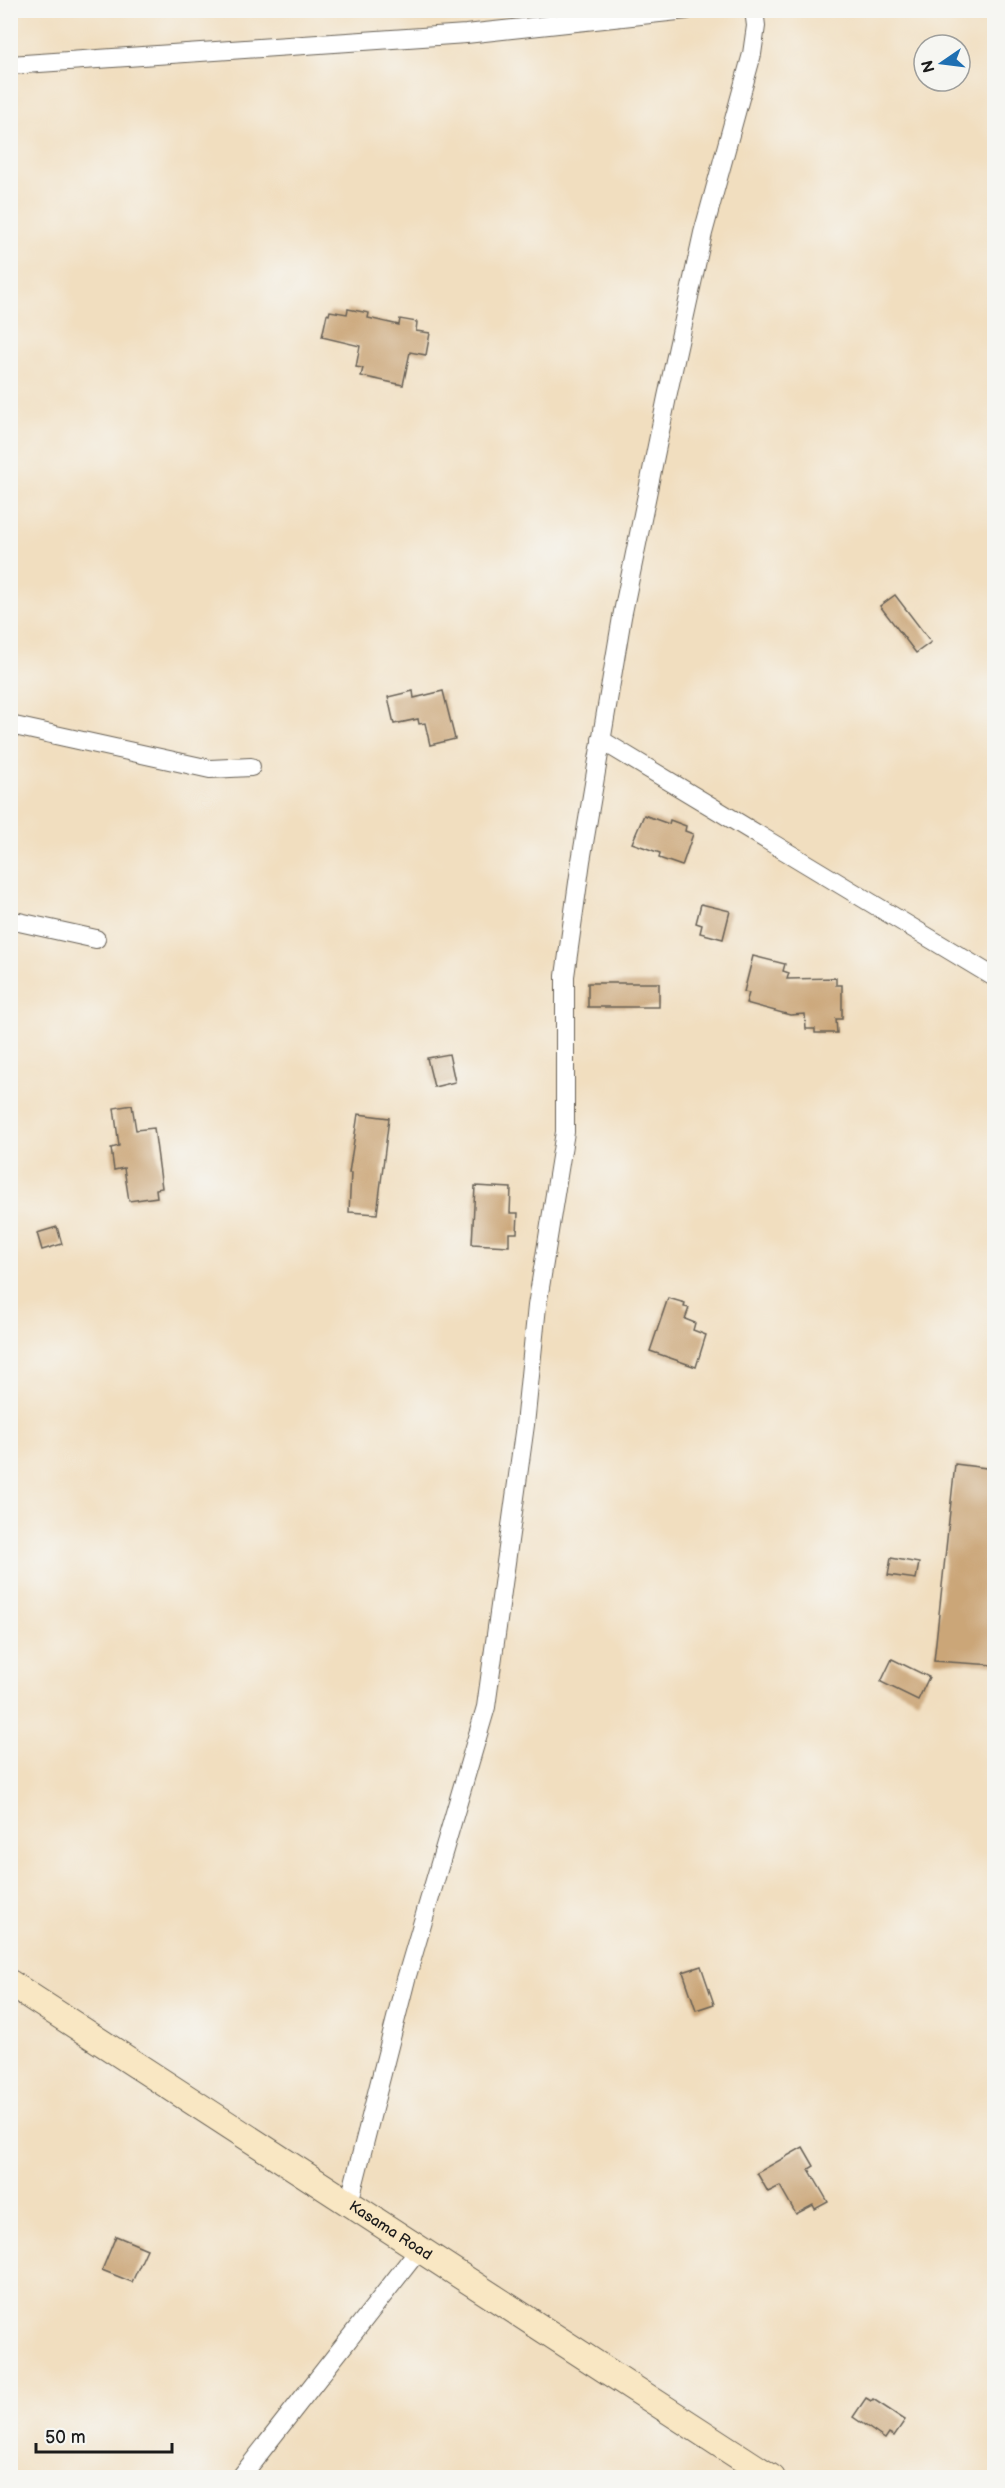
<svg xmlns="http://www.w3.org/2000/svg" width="1005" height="2488" font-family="'Balsamiq Sans',sans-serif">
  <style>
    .building { fill: #cba678 }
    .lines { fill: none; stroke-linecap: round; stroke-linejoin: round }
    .street-casing { stroke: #676055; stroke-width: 20 }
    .secondary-casing { stroke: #676055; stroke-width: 28 }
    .street { stroke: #fff; stroke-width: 18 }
    .secondary { stroke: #f9e7c3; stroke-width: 26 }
    .labels { text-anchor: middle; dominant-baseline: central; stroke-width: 6; stroke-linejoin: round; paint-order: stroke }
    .street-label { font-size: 15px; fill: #1c1c1c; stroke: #f6f6f2 }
  </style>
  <rect width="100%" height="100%" fill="#f6f6f2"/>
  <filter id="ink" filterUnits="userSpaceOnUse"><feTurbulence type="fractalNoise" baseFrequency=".0167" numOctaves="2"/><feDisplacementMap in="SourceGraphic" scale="12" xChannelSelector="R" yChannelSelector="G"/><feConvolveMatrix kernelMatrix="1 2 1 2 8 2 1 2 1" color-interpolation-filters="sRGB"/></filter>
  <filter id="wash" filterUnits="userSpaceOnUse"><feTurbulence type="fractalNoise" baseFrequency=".008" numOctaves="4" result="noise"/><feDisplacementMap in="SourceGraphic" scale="24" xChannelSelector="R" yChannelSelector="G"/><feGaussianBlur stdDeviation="1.35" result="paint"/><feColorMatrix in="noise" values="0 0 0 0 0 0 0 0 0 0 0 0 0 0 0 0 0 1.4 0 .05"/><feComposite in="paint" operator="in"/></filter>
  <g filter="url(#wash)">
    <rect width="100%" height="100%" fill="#f1debf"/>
    <g id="blocks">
      <g class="building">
        <path d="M348 309 369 313 368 318 399 325 400 319 417 322 416 331 430 333 426 355 410 352 403 385 361 376 363 368 356 367 360 346 322 337 327 314 329 315 330 311 347 314Z"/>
        <path d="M895 595 931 642 916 653 880 606Z"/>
        <path d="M413 691 414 698 443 691 455 739 430 745 425 723 419 724 418 719 394 724 388 697Z"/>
        <path d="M644 815 669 824 670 820 686 826 685 831 693 834 682 866 659 858 660 853 632 843Z"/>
        <path d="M701 904 730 911 723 939 700 933 702 925 696 923Z"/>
        <path d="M753 956 785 964 783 971 789 973 787 979 836 978V985H842V1019H836L837 1033H815V1029H806L805 1014 790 1015 746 1003 749 993 744 992Z"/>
        <rect x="588" y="983" width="71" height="24"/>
        <path d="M449 1054 455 1082 434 1087 427 1058Z"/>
        <path d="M132 1105 136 1130 154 1128 162 1188 156 1189 157 1197 129 1201 124 1168 114 1170 111 1148 119 1146 114 1108Z"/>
        <path d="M358 1114 389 1118 377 1214 349 1212 351 1173H349Z"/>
        <path d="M475 1186 511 1188 510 1213H518L517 1233H509V1246L472 1244Z"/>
        <path d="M57 1227 62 1244 42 1250 37 1233Z"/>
        <path d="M668 1298 685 1303 684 1307 689 1308 685 1319 695 1323 693 1330 706 1335 696 1367 650 1351Z"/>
        <path d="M955 1464 994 1469V1665L934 1661Z"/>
        <path d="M891 1558 919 1563 916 1579 888 1575Z"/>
        <path d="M892 1659 929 1677 918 1700 881 1682Z"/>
        <path d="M701 1966 714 2004 696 2010 683 1972Z"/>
        <path d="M803 2147 814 2166 809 2169 828 2202 815 2209 813 2205 796 2214 780 2186 768 2192 757 2173Z"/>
        <path d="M116 2236 147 2249 132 2282 102 2270Z"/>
        <path d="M866 2398 871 2401 873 2399 905 2420 894 2436 889 2433 885 2439 853 2417Z"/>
      </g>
    </g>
  </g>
  <g filter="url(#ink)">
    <use href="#blocks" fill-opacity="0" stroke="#676055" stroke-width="1.5"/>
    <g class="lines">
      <defs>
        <g id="street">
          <path d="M10 65 466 34 687 10"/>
          <path d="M10 725 210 769 251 767"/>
          <path d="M601 740 994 977"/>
          <path d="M10 920 96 939"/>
          <path d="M349 2203 406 1979 486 1707 525 1425 537 1306 565 1132V976L581 861 622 617 667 397 703 233 752 54 756 26 754 10"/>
          <path d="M240 2478 420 2248"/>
        </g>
        <g id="secondary">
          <path id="s1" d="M10 1983 772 2478"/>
        </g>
      </defs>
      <use href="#street" class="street-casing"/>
      <use href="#secondary" class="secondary-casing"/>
      <use href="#street" class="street"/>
      <use href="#secondary" class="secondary"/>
    </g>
  </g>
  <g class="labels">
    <g class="street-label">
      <text stroke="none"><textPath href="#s1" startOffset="454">Kasama Road</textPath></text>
    </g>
  </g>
  <rect width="1005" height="2488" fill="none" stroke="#f6f6f2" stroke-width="36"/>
  <g transform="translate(942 63) rotate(256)"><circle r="28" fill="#f6f6f2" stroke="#9f9f9c" stroke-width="1.5"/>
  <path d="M0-4.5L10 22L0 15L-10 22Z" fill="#1f6fb2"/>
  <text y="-9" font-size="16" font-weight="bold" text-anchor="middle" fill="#1c1c1c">N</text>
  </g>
  <path d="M36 2443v9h136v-9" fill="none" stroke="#1c1c1c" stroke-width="3"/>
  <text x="45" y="2443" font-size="18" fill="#1c1c1c" stroke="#f6f6f2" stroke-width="4.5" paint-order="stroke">50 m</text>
</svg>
